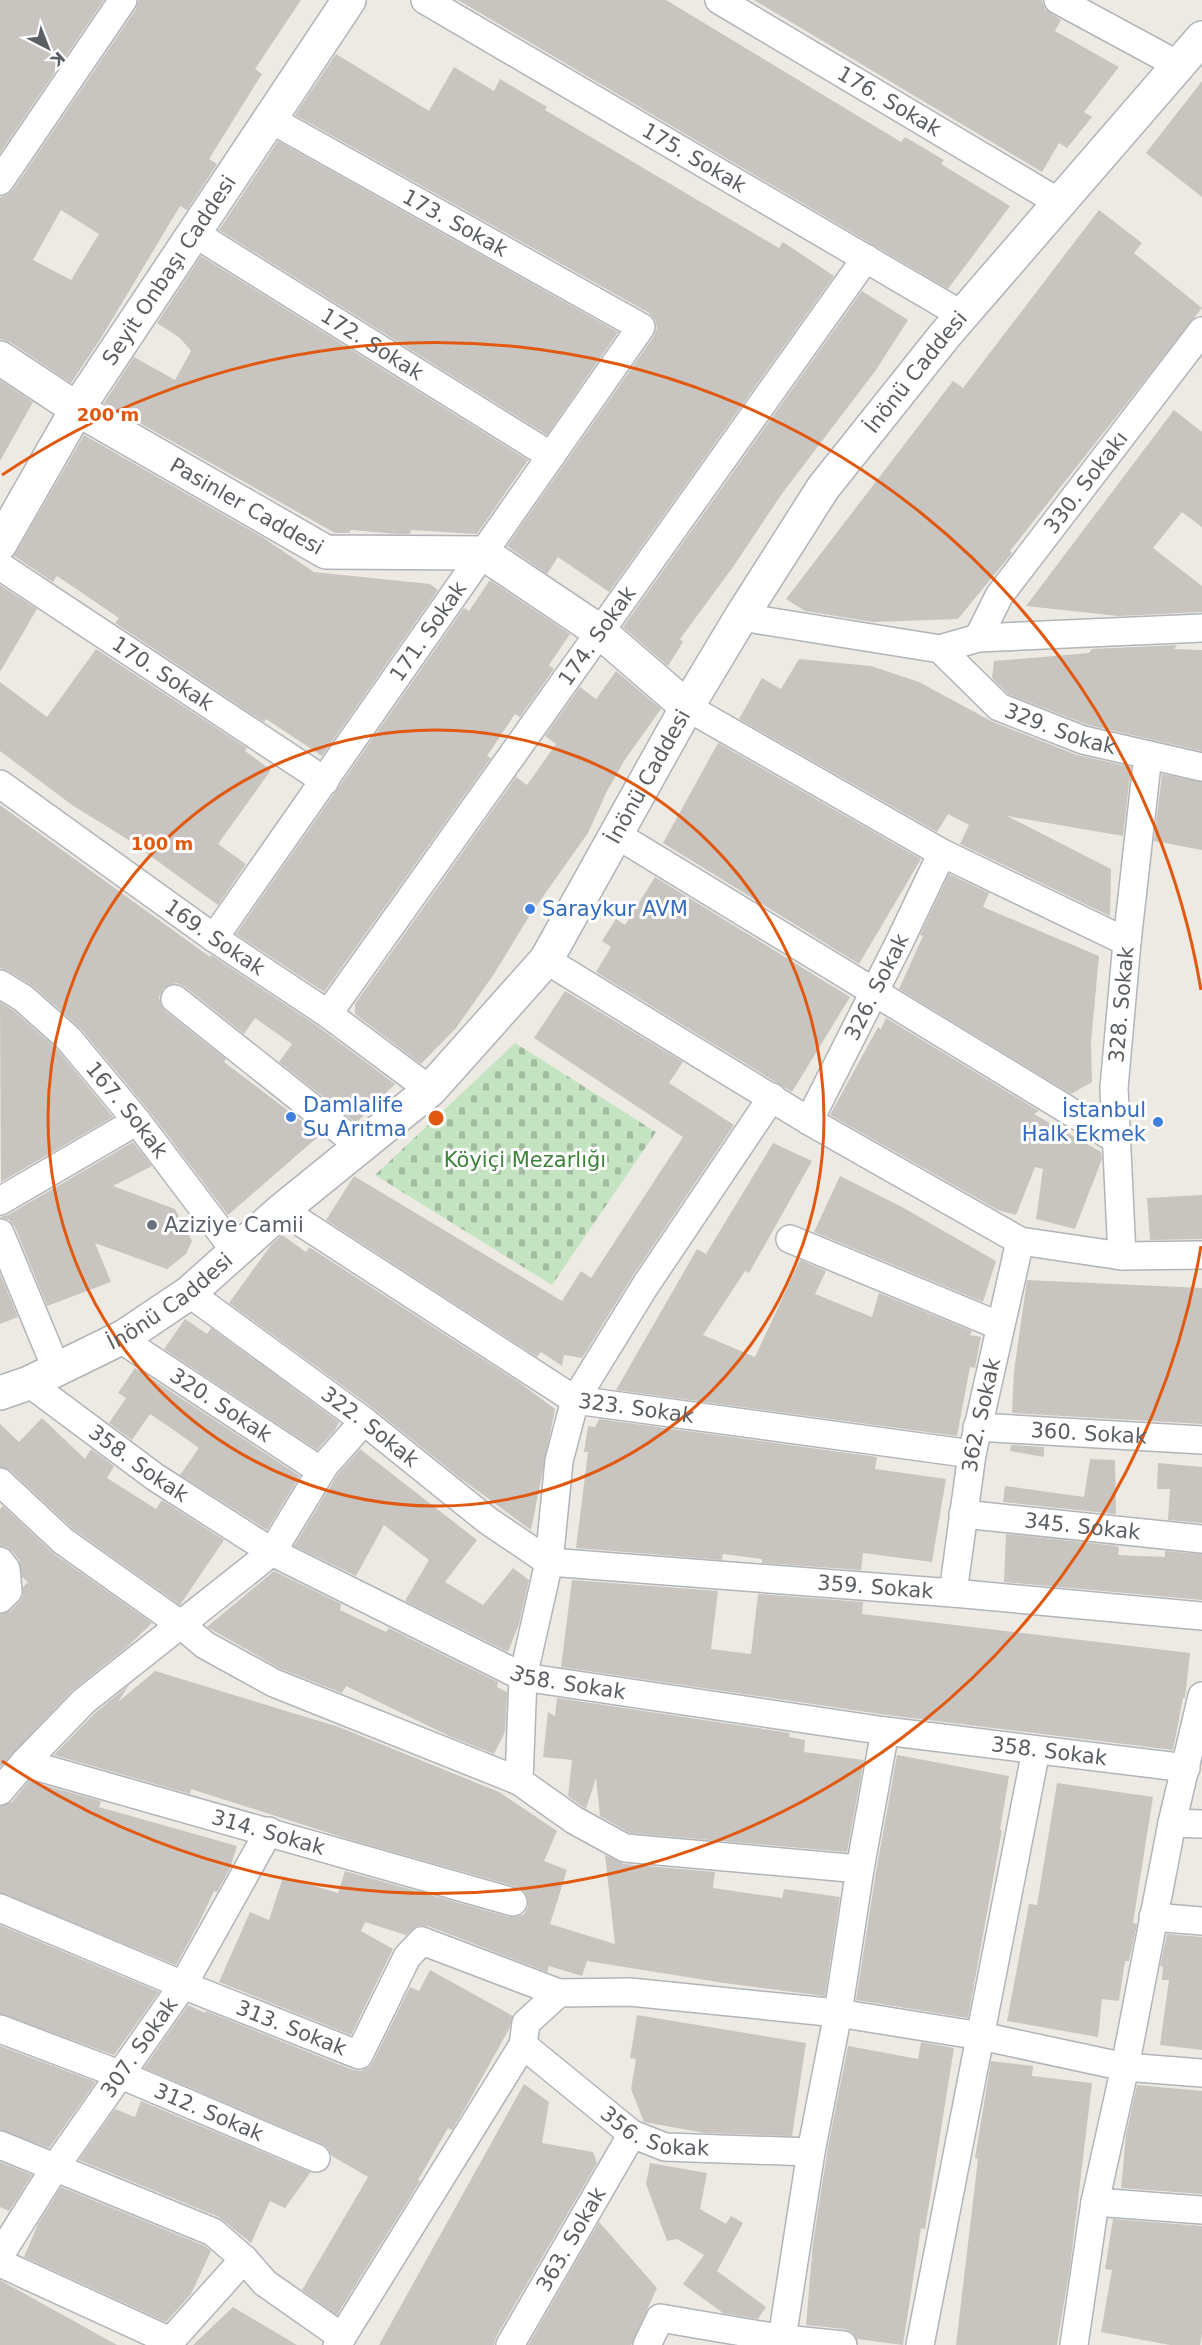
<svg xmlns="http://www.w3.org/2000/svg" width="1202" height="2345" font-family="'DejaVu Sans',sans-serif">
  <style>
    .cemetery { fill: url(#cemetery-stones) }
    .building { fill: #c8c5c0; fill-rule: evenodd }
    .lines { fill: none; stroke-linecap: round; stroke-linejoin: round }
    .street-casing { stroke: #b1b4b8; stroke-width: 30 }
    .secondary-casing { stroke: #b0b3b7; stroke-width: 36 }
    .street { stroke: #fff; stroke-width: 27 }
    .secondary { stroke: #fff; stroke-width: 33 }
    .ring { fill: none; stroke: #e15910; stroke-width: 3 }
    .shop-dot { fill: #3f7fe0; stroke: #fff; stroke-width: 2 }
    .worship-dot { fill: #6b7280; stroke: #fff; stroke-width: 2 }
    .labels { text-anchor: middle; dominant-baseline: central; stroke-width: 6; stroke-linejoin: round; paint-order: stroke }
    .street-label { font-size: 21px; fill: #5b5f63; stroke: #fff }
    .shop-label { font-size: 21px; fill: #366cbe; stroke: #fff; text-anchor: start }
    .park-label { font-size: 21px; fill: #3d833a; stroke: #fff }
    .worship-label { font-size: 21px; fill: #5b616d; stroke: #fff; text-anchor: start }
    .centre { fill: #e15910; stroke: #fff; stroke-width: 3 }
    .ring-label { font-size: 18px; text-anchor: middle; font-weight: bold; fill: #e15910; stroke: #fff; stroke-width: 6; stroke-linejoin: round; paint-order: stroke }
  </style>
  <defs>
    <pattern id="cemetery-stones" width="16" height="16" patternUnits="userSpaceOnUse" patternTransform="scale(1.5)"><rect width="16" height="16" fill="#c4e3c1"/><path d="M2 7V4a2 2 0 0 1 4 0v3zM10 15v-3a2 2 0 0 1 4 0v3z" fill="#a2bba0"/></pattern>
  </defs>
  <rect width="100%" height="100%" fill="#edeae3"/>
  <path class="cemetery" d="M515 1043 656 1132 552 1285 375 1175Z"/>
  <g class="building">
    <path d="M0 0H104L0 153Z"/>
    <path d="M139 0H301L255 69 262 74 209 159 217 164 187 210 180 206 101 338 71 383 10 342 0 339V197L7 195 13 190 136 9ZM61 210 99 234 71 280 33 260Z"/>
    <path d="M458 0H666L901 142 905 137 944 160 941 164 1010 206 948 289Z"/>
    <path d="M754 0H1042L1045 9 1061 20 1055 31 1119 67 1084 112 1092 117 1067 148 1059 143 1042 172Z"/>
    <path d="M336 54 429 111 454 67 494 91 500 79 547 107 545 110 779 248 783 242 834 276 609 592 558 557 547 574 507 546 654 336 657 328 655 320 649 313 295 115Z"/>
    <path d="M1202 81V197L1146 153Z"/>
    <path d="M278 141 618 332 547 435 219 230Z"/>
    <path d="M1099 210 1142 243 1134 253 1202 308 1010 551 1012 553 958 619 873 622 805 611 786 599 953 381 963 388Z"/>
    <path d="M201 256 528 460 477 534 411 530 410 534H398L351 530 349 533H335L104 403 134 357 175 380 191 351 180 338 157 323Z"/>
    <path d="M862 291 908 320 876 370 781 495 733 567 680 639 683 642 668 666 623 627Z"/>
    <path d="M0 380 33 402 0 461Z"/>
    <path d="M1174 410 1202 432V527L1182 512 1153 548 1202 586V612L1118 616 1026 606Z"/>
    <path d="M84 435 262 537 314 572 430 584 438 590 322 756 266 719 264 722 115 623 119 618 57 576 53 582 14 556Z"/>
    <path d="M490 580 570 634 549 665 554 669 520 717 515 714 487 756 491 758 324 992 236 934 464 608 469 611Z"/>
    <path d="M0 585 37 609 0 672Z"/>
    <path d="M1177 645 1174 649 1202 650V751L1088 725 1008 694 992 678 994 661 1089 653 1092 649Z"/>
    <path d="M96 649 247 748 245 751 271 770 218 844 246 864 218 905 127 839 72 805 0 751V682L47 717Z"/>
    <path d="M799 659 871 666 919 682 993 722 1077 755 1131 767 1123 836 1007 816 1111 869 1110 916 960 844 969 825 948 814 937 832 739 719 762 678 781 689Z"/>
    <path d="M616 671 661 709 626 758 607 791 588 833 530 915 494 974 456 1028 421 1064 355 1014V1004L516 777 527 785 556 744 545 736 580 687 596 699Z"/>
    <path d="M718 743 921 859 859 964 663 843Z"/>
    <path d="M1162 774 1202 782V850L1154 841Z"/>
    <path d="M0 805 210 957 211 955 316 1025 395 1084 356 1123 279 1062 292 1044 255 1018 244 1034 184 986 177 983 169 985 163 989 159 997 161 1005 165 1011 226 1059 224 1062 320 1135 228 1215 150 1112 80 1028 33 986 8 971 0 968Z"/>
    <path d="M949 874 989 893 983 907 1099 956 1091 1042 1092 1082 1071 1094 899 989 923 936 920 935Z"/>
    <path d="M655 877 850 997 792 1092 596 972 611 947 602 941 616 919 625 925Z"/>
    <path d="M565 991 683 1062 669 1083 734 1125 632 1277 582 1358 564 1355 562 1366 541 1352 537 1357 326 1220 354 1176 562 1301 581 1271 591 1278 683 1137 534 1038Z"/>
    <path d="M0 1002 14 1011 57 1049 113 1117 1 1182Z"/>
    <path d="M886 1018 1039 1111 1034 1114 1101 1152 1102 1159 1075 1229 1036 1219 1043 1169 1035 1167 1016 1215 998 1210 830 1115 878 1027 881 1029Z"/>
    <path d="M133 1142 152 1166 113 1186 175 1209 192 1241 186 1254 167 1269 95 1243 111 1282 47 1306 15 1227 9 1220 0 1217 8 1215Z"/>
    <path d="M773 1143 812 1161 749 1273 745 1271 703 1335 755 1357 800 1260 826 1271 815 1294 872 1317 879 1293 972 1331 970 1335 981 1337 975 1368 970 1367 957 1436 616 1390 697 1249 706 1254Z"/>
    <path d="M840 1176 902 1207 996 1261 983 1302 814 1232Z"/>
    <path d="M1202 1195V1239L1150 1240 1147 1198Z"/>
    <path d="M282 1235 306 1252 309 1247 520 1383 555 1409 531 1530 460 1478 373 1408 229 1303 271 1245Z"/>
    <path d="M0 1274 18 1317 0 1324Z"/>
    <path d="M1027 1280 1202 1288V1424L1012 1413 1014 1371Z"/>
    <path d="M185 1319 207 1334 211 1328 339 1422 335 1430 317 1450 164 1349Z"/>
    <path d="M135 1368 300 1476 267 1530 180 1475 199 1448 175 1431 150 1414 132 1440 109 1423 126 1398 118 1393Z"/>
    <path d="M42 1418 85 1459 91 1449 114 1466 107 1478 156 1509 162 1500 224 1540 180 1605 73 1529 11 1471 0 1467V1424L19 1442Z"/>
    <path d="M599 1419 877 1457 875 1469 946 1479 932 1562 863 1553 861 1570 762 1563V1559L723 1554 722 1560 576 1548 588 1452H584L588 1426 595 1427Z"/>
    <path d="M1011 1445 1044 1447V1457L1010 1451Z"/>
    <path d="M360 1449 477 1540 445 1582 483 1605 513 1568 529 1580 519 1624 508 1652 405 1601 429 1560 384 1525 356 1576 294 1546 338 1474Z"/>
    <path d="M1090 1459 1115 1460 1116 1514 1003 1502 1005 1486 1084 1497Z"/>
    <path d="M1158 1463 1202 1467V1523L1168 1520 1170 1489H1157Z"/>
    <path d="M3 1506 54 1554 152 1623 127 1647 73 1690 0 1767V1614L11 1610 19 1602 23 1596V1587L28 1582 22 1577 19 1560 13 1552 7 1547 0 1546V1509Z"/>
    <path d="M1006 1534 1117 1546 1119 1548 1118 1555 1165 1557V1551L1202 1554V1600L1004 1582Z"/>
    <path d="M274 1571 341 1604 340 1610 386 1632 389 1628 498 1682 497 1687 507 1692 505 1732 494 1754 449 1736 346 1686 342 1693 281 1669 207 1627Z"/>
    <path d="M572 1580 718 1591 711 1649 751 1654 758 1594 863 1602 862 1614 871 1615 1190 1653 1185 1698H1183L1173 1750 887 1715 561 1667Z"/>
    <path d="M155 1671 339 1727 499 1792 557 1831 544 1861 567 1870 550 1924 615 1944 605 1855 624 1864 715 1872 713 1888 782 1898 784 1889 840 1897 825 1996 724 1983 587 1961 582 1976 549 1966 547 1972 428 1926H418L406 1935 365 1922 361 1931 393 1949 351 2035 219 1982 250 1912 269 1920 283 1877 338 1893 345 1871 509 1917H517L524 1914 528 1907V1899L525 1892 517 1887 354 1841 191 1789 190 1794 54 1755 95 1713 129 1685 118 1702Z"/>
    <path d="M557 1698 790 1733 789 1737 805 1740 804 1752 864 1760 847 1852 630 1833 600 1816 596 1778 586 1809 568 1796 572 1760 543 1757 548 1712 555 1716Z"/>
    <path d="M897 1755 1009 1776 1000 1830H1002L968 2018 856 2000 876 1872Z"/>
    <path d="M29 1781 101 1801 99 1807 237 1846 230 1868 217 1892 214 1891 198 1925 176 1965 0 1893V1806L12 1802Z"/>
    <path d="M1057 1783 1153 1797 1133 1923 1137 1924 1129 1961H1125L1119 2001 1102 1999 1098 2037 1007 2021 1029 1904 1037 1905Z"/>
    <path d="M0 1925 159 1992 114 2055 0 2014Z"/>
    <path d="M1167 1934 1202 1937V2050L1160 2045 1169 1980H1162L1163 1967 1160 1966Z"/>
    <path d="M430 1970 513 2016 509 2029 464 2110 452 2130 448 2128 418 2180 420 2181 337 2315 302 2290 368 2177 332 2156 328 2148 322 2144 144 2068 188 2005 205 2013 206 2011 353 2070 361 2071 369 2067 373 2062 410 1987 419 1991Z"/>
    <path d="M637 2015 806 2043 792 2136 705 2133 644 2122 631 2089 636 2059 630 2058Z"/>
    <path d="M921 2042 954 2048 925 2229 921 2228 903 2345 857 2339 853 2333 845 2329 806 2325 813 2243 828 2147 848 2046 918 2059Z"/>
    <path d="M0 2046 96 2082 49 2148 0 2130Z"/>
    <path d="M991 2061 1033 2066 1032 2076 1092 2083 1070 2267 1057 2345H956L978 2159 975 2158Z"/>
    <path d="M524 2084 549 2102 542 2143 593 2152 597 2163 496 2337 494 2345H379Z"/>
    <path d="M1137 2085 1202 2091V2194L1121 2188 1126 2135Z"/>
    <path d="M141 2101 310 2172V2173L285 2208 270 2201 251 2243 219 2217 79 2160 115 2109 135 2117Z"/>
    <path d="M0 2162 32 2175 9 2211 0 2207Z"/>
    <path d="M650 2163 707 2173 700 2209 726 2224 731 2216 743 2223 717 2271 766 2307 758 2319 723 2313 683 2284 704 2255 677 2239 667 2241 646 2184Z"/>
    <path d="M61 2187 205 2246 211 2251 191 2294 166 2322 24 2257 38 2224Z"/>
    <path d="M1113 2219 1202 2226V2334L1200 2345H1170L1101 2332 1112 2270 1105 2269Z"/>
    <path d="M599 2222 657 2288 631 2345H528Z"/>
    <path d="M0 2280 7 2284 117 2345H0Z"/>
    <path d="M233 2307 297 2345H193Z"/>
  </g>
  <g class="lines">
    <defs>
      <g id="street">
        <path id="s1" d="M425 0 962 315"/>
        <path id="s2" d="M719 0 1060 203"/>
        <path d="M1058 0 1180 66"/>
        <path d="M0 181 123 0"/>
        <path id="s3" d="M194 233 551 456"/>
        <path id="s4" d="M0 566 325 781"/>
        <path d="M741 617 940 649 978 638 1202 628"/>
        <path id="s5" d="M978 638 999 596 1202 331"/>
        <path id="s6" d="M940 649 999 707 1083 740 1202 767"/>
        <path d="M687 707 942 853 1127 942"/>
        <path id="s7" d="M0 784 214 938 328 1014 430 1090"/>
        <path d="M617 835 1117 1140"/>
        <path id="s8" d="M214 938 641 327 270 119"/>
        <path d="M546 960 809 1121 1020 1241 1122 1256 1202 1255"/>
        <path id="s9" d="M0 984 23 998 68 1038 137 1121 236 1252"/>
        <path d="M175 999 361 1147"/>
        <path id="s10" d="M328 1014 866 258"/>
        <path id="s11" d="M809 1121 899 943 942 853"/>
        <path d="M0 1201 137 1121"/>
        <path id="s12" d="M282 1210 575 1400 972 1454"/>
        <path d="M0 1233 56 1368"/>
        <path d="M790 1239 1000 1326"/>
        <path id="s13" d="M1122 1256 1114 1088 1127 942 1148 755"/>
        <path id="s14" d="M189 1293 364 1421 487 1520 549 1562 953 1593 1202 1616"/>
        <path id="s15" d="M119 1338 321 1471"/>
        <path id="s16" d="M29 1383 155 1477 272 1552 523 1677 885 1731 1186 1768"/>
        <path id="s17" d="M977 1427 1202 1440"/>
        <path d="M0 1482 63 1541 180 1624 205 1645 274 1683 519 1781 574 1820 625 1848 860 1869"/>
        <path id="s18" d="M963 1514 1202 1539"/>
        <path d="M0 1561 6 1569 8 1591 0 1599"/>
        <path id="s19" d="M953 1593 972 1454 1020 1241"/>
        <path id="s20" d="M24 1763 513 1902"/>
        <path d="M519 1781 523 1677 549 1562 559 1461 575 1400 645 1286 772 1097"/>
        <path d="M0 1791 24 1763 84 1701 272 1552 325 1465 364 1421"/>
        <path d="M1172 1823 1202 1824"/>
        <path id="s21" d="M0 1908 183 1985 359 2055 407 1957 422 1941 559 1993"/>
        <path d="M1153 1917 1202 1921"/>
        <path id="s22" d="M0 2029 119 2074 316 2158"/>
        <path id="s23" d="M523 2045 632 2134 665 2147 811 2152"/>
        <path d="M0 2145 213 2232 244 2259 265 2283 342 2337"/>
        <path d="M1095 2202 1202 2210"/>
        <path id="s24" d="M0 2255 56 2166 183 1985 269 1831"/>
        <path d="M0 2263 170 2341"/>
        <path d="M167 2345 244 2259"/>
        <path d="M337 2345 523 2045 526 2023 559 1993 630 1992 838 2013 981 2036 1125 2067 1202 2073"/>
        <path id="s25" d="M510 2345 632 2134"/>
        <path d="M647 2345 660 2318 784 2339 843 2345"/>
        <path d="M781 2345 811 2152 838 2013 860 1869 885 1731"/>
        <path d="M920 2345 1036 1750"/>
        <path d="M1074 2345 1095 2202 1125 2067 1172 1823 1202 1696"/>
      </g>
      <g id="secondary">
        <path id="s26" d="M0 358 77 409 326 552 483 553 599 631 687 707"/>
        <path id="s27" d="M0 544 77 409 349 0"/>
        <path id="s28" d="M0 1393 29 1383 125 1336 189 1293 282 1210 430 1090 546 960 687 707 741 617 823 488 945 335 1202 38"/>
      </g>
    </defs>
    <use href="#street" class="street-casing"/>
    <use href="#secondary" class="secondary-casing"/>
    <use href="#street" class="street"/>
    <use href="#secondary" class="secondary"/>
  </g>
  <g class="ring">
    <circle cx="436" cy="1118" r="388"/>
    <path d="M1201 1246A776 776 0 0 1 2 1761M2 475A776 776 0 0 1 1201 990"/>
  </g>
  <g class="shop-dot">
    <circle cx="530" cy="909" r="6"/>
    <circle cx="291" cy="1117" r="6"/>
    <circle cx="1158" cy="1122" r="6"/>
  </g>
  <circle class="worship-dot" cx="152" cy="1225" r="6"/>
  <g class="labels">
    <g class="street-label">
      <text stroke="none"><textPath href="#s2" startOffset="198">176. Sokak</textPath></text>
      <text stroke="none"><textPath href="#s1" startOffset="312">175. Sokak</textPath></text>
      <text transform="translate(455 223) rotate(29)">173. Sokak</text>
      <text stroke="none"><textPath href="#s27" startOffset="322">Seyit Onbaşı Caddesi</textPath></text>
      <text stroke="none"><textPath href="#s3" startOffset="210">172. Sokak</textPath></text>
      <text stroke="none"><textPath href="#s28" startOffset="1400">İnönü Caddesi</textPath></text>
      <text stroke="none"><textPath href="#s5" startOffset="190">330. Sokakı</textPath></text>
      <text stroke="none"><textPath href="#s26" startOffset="288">Pasinler Caddesi</textPath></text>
      <text stroke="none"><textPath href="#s8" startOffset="374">171. Sokak</textPath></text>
      <text stroke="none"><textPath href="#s10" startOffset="464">174. Sokak</textPath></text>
      <text stroke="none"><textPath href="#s4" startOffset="195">170. Sokak</textPath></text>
      <text stroke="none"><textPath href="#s6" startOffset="148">329. Sokak</textPath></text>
      <text stroke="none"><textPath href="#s28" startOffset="914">İnönü Caddesi</textPath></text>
      <text stroke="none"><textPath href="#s7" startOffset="264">169. Sokak</textPath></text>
      <text stroke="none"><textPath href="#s11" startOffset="150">326. Sokak</textPath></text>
      <text stroke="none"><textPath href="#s13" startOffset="252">328. Sokak</textPath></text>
      <text stroke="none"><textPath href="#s9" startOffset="180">167. Sokak</textPath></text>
      <text stroke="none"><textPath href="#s28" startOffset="194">İnönü Caddesi</textPath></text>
      <text stroke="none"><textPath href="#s15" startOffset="122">320. Sokak</textPath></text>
      <text stroke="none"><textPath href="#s12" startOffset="411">323. Sokak</textPath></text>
      <text stroke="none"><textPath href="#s19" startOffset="180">362. Sokak</textPath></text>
      <text stroke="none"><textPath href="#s14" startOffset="225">322. Sokak</textPath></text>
      <text stroke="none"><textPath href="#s17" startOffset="112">360. Sokak</textPath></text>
      <text stroke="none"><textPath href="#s16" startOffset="136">358. Sokak</textPath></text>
      <text stroke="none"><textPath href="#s18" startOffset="120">345. Sokak</textPath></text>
      <text stroke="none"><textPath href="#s14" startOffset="777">359. Sokak</textPath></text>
      <text stroke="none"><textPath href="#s16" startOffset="622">358. Sokak</textPath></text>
      <text stroke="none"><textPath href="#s16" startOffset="1108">358. Sokak</textPath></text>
      <text stroke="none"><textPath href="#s20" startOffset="254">314. Sokak</textPath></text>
      <text stroke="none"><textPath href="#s21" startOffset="315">313. Sokak</textPath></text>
      <text stroke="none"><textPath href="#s24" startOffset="250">307. Sokak</textPath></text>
      <text stroke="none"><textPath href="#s22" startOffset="225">312. Sokak</textPath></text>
      <text stroke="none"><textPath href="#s23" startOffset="162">356. Sokak</textPath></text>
      <text stroke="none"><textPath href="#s25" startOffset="122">363. Sokak</textPath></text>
    </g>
    <g class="shop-label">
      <text x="542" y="909">Saraykur AVM</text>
      <text x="303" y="1105">Damlalife<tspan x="303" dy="24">Su Arıtma</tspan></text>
      <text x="1146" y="1110" text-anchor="end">İstanbul<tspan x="1146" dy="24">Halk Ekmek</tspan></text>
    </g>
    <g class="park-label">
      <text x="525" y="1160">Köyiçi Mezarlığı</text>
    </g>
    <g class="worship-label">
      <text x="164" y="1225">Aziziye Camii</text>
    </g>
  </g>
  <circle cx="436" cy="1118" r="9" class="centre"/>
  <g class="ring-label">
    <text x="108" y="421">200 m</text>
    <text x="162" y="850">100 m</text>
  </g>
  <g transform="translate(48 48) rotate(138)" stroke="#ffffff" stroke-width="4.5" paint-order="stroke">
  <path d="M0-4.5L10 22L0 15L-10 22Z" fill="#5b5f63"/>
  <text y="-9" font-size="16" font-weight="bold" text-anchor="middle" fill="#5b5f63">K</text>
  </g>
</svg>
